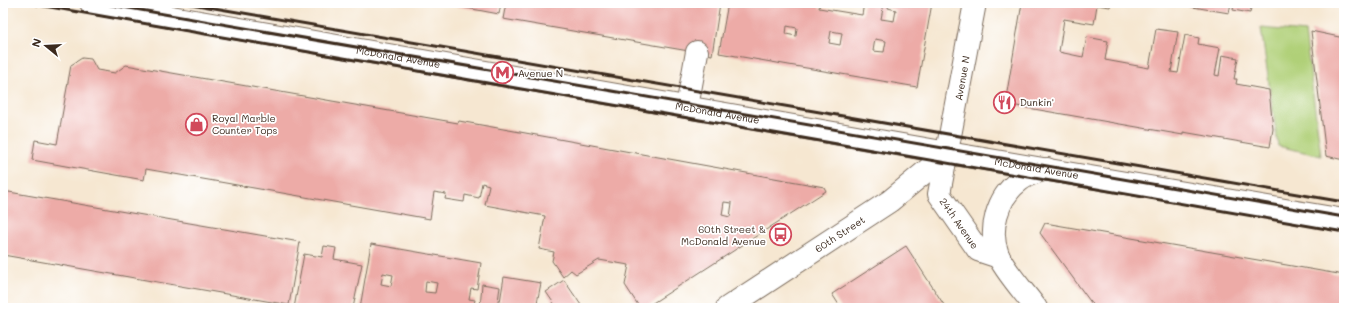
<svg xmlns="http://www.w3.org/2000/svg" width="1347" height="311" font-family="Mali,sans-serif">
  <style>
    .green { fill: #b0d078; stroke: #767d4b }
    .building { fill: #edaba7; fill-rule: evenodd }
    .lines { fill: none; stroke-linecap: round; stroke-linejoin: round }
    .minor-casing { stroke: #7c6c5d; stroke-width: 24 }
    .major-casing { stroke: #7c6c5d; stroke-width: 24 }
    .minor { stroke: #fff; stroke-width: 22 }
    .major { stroke: #fff; stroke-width: 22 }
    .rail { stroke: #3b2a1e; stroke-width: 3 }
    .labels { text-anchor: middle; dominant-baseline: central; stroke-width: 3.5; stroke-linejoin: round; paint-order: stroke }
    .street-label { font-size: 10px; fill: #3b2a1e; stroke: #fff }
    .poi-label { font-size: 10px; fill: #3b2a1e; stroke: #fff; text-anchor: start }
  </style>
  <rect width="100%" height="100%" fill="#fff"/>
  <filter id="ink" filterUnits="userSpaceOnUse"><feTurbulence type="fractalNoise" baseFrequency=".025" numOctaves="2"/><feDisplacementMap in="SourceGraphic" scale="8" xChannelSelector="R" yChannelSelector="G"/><feConvolveMatrix kernelMatrix="1 2 1 2 8 2 1 2 1" color-interpolation-filters="sRGB"/></filter>
  <filter id="wash" filterUnits="userSpaceOnUse"><feTurbulence type="fractalNoise" baseFrequency=".012" numOctaves="4" result="noise"/><feDisplacementMap in="SourceGraphic" scale="16" xChannelSelector="R" yChannelSelector="G"/><feGaussianBlur stdDeviation="0.9" result="paint"/><feColorMatrix in="noise" values="0 0 0 0 0 0 0 0 0 0 0 0 0 0 0 0 0 1.4 0 .05"/><feComposite in="paint" operator="in"/></filter>
  <g filter="url(#wash)">
    <rect width="100%" height="100%" fill="#f6e7d1"/>
    <path class="green" d="M1261 28 1305 32 1321 156 1278 146Z"/>
    <g id="blocks">
      <g class="building">
        <path d="M440 3H501L499 14Z"/>
        <path d="M506 3H720L712 55 503 19Z"/>
        <path d="M728 3H820L819 8 862 15 864 3H884L881 19 894 21 896 10 888 8 889 3H932L917 87 719 53ZM787 26 797 28 796 36 786 34ZM831 31 842 33 840 45 829 43ZM875 39 886 41 884 52 873 51Z"/>
        <path d="M1022 3H1111L1110 7 1097 5 1094 24 1064 19 1059 52 1083 57 1087 37 1108 41 1105 60 1149 68 1156 29 1178 32 1171 72 1178 73 1185 35 1199 38 1198 44 1220 48 1215 75 1219 76 1222 55 1238 58 1234 79H1237L1236 84 1269 90 1273 129 1270 147 1183 132V135L1005 104Z"/>
        <path d="M1188 3H1231L1229 13 1187 6Z"/>
        <path d="M1234 3H1252L1250 13 1233 10Z"/>
        <path d="M1311 31 1344 38V160L1326 156Z"/>
        <path d="M82 58 91 59 97 70 115 73 126 65 458 123 459 121 824 187 826 191 645 308H640L625 285 629 265 599 260 576 274 571 270 563 277 552 261 554 252 539 249 545 216 485 205 489 185 482 183 479 198 465 195 464 202 445 199 446 194 434 192 430 219 146 169 144 180 32 160 35 140 57 144 71 65ZM724 202 732 203 730 217 722 215Z"/>
        <path d="M3 191 300 242 289 305 3 255Z"/>
        <path d="M1045 223 1344 275V308H1095L1040 233Z"/>
        <path d="M371 244 481 263 477 289 471 288 469 299 475 300 473 308H360ZM383 273 393 275 391 286 381 284ZM426 281 437 283 435 293 425 292Z"/>
        <path d="M324 246 336 248 334 259 362 264 353 308H294L304 254 322 257Z"/>
        <path d="M906 246 946 308H841L832 294Z"/>
        <path d="M504 277 541 283 536 308H499Z"/>
        <path d="M564 280 583 308H557L546 292Z"/>
        <path d="M482 284 500 287 497 308H480Z"/>
      </g>
    </g>
  </g>
  <g filter="url(#ink)">
    <use href="#blocks" fill-opacity="0" stroke="#7c6c5d" stroke-width="1"/>
    <g class="lines">
      <defs>
        <g id="minor">
          <path id="s1" d="M975 3 939 194 978 250 999 257"/>
          <path d="M687 107 697 52"/>
          <path id="s2" d="M727 308 890 201 948 153"/>
          <path d="M1036 308C1026 294 1004 270 998 255 988 230 997 198 1019 181 1027 174 1037 172 1047 169"/>
        </g>
        <g id="major">
          <path id="s3" d="M91 3 948 153 1344 220"/>
        </g>
      </defs>
      <use href="#minor" class="minor-casing"/>
      <use href="#major" class="major-casing"/>
      <use href="#minor" class="minor"/>
      <use href="#major" class="major"/>
      <g class="rail">
        <path d="M27 3 1344 232"/>
        <path d="M100 3 1344 217"/>
        <path d="M185 3 1344 202"/>
      </g>
    </g>
  </g>
  <defs>
    <symbol id="metro-ring" viewBox="-11 -11 22 22"><circle r="9.5" fill="#fff" stroke="#d1495b" stroke-width="1.5"/><path d="M-5.5 5V-5H-3L0 0L3-5H5.5V5H3V-.5L0 4L-3-.5V5Z" fill="#d1495b"/></symbol>
    <symbol id="restaurant-ring" viewBox="-11 -11 22 22"><circle r="9.5" fill="#fff" stroke="#d1495b" stroke-width="1.5"/><path d="M-5-6h1v4h1v-4h1v4h1v-4h1v5L-1.5 .5V6h-2V.5L-5-1ZM5-6V6H3V1.5H1.5Q1.5-4 5-6Z" fill="#d1495b"/></symbol>
    <symbol id="shop-ring" viewBox="-11 -11 22 22"><circle r="9.5" fill="#fff" stroke="#d1495b" stroke-width="1.5"/><path d="M-5-2.5h2.3a2.7 3.5 0 0 1 5.4 0H5L5.5 6h-11ZM-1.5-2.5h3a1.5 2.3 0 0 0-3 0Z" fill="#d1495b"/></symbol>
    <symbol id="bus-ring" viewBox="-11 -11 22 22"><circle r="9.5" fill="#fff" stroke="#d1495b" stroke-width="1.5"/><path d="M-5-6H5V4H4V6H2V4H-2V6H-4V4H-5ZM-3.5-4V0h7V-4ZM-3.5 1.2v1.5H-2V1.2ZM2 1.2v1.5H3.5V1.2Z" fill="#d1495b"/></symbol>
  </defs>
  <g fill-rule="evenodd">
    <use href="#metro-ring" x="490" y="60" width="25" height="25"/>
    <use href="#restaurant-ring" x="992" y="90" width="25" height="25"/>
    <use href="#shop-ring" x="184" y="112" width="25" height="25"/>
    <use href="#bus-ring" x="768" y="222" width="25" height="25"/>
  </g>
  <g class="labels">
    <g class="street-label">
      <text stroke="none"><textPath href="#s3" startOffset="312">McDonald Avenue</textPath></text>
      <text transform="translate(962 78) rotate(-80)">Avenue N</text>
      <text stroke="none"><textPath href="#s3" startOffset="636">McDonald Avenue</textPath></text>
      <text stroke="none"><textPath href="#s3" startOffset="960">McDonald Avenue</textPath></text>
      <text stroke="none"><textPath href="#s1" startOffset="230">24th Avenue</textPath></text>
      <text stroke="none"><textPath href="#s2" startOffset="135">60th Street</textPath></text>
    </g>
    <g class="poi-label">
      <text x="518" y="73">Avenue N</text>
      <text x="1020" y="102">Dunkin'</text>
      <text x="212" y="118">Royal Marble<tspan x="212" dy="12">Counter Tops</tspan></text>
      <text x="766" y="229" text-anchor="end">60th Street &amp;<tspan x="766" dy="12">McDonald Avenue</tspan></text>
    </g>
  </g>
  <rect width="1347" height="311" fill="none" stroke="#fff" stroke-width="16"/>
  <g transform="translate(46 46) rotate(288)" stroke="#ffffff" stroke-width="3" paint-order="stroke">
  <path d="M0-3L7 15L0 10L-7 15Z" fill="#3b2a1e"/>
  <text y="-6" font-size="11" font-weight="bold" text-anchor="middle" fill="#3b2a1e">N</text>
  </g>
</svg>
